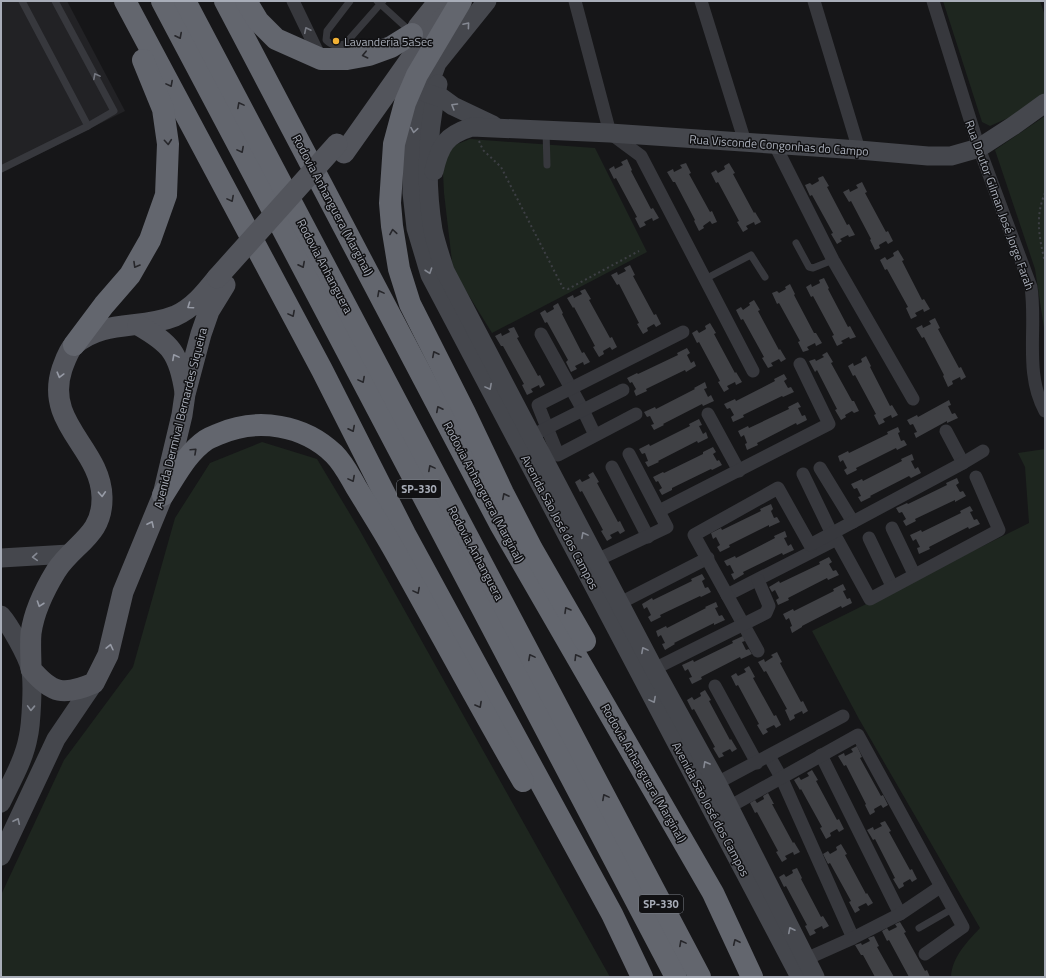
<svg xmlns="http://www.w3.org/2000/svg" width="1046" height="978" font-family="'Titillium Web',sans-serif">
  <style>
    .built { fill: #222225 }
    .green { fill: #1e261f }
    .building { fill: #404145 }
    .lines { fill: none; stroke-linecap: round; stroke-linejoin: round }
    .path { stroke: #3d3f44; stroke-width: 2; stroke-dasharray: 2 3; stroke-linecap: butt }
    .lane { stroke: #37383d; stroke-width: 7 }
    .street { stroke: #37383d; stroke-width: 13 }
    .secondary { stroke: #45474d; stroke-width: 19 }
    .primary { stroke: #53555c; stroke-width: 21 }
    .highway { stroke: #63666e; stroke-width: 22 }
    .primary-bridge { stroke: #53555c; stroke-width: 21 }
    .oneway { stroke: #858993 }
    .oneway2 { stroke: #757881 }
    .oneway3 { stroke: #26262a }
    .oneway4 { stroke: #979ba6 }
    .poi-dot { fill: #f2b134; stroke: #111113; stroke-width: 1.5 }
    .labels { text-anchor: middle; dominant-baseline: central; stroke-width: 3; stroke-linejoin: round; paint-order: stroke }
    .shield { fill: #111113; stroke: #7b7e86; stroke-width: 1 }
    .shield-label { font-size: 11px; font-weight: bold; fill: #a8adb8 }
    .poi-label { font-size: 12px; fill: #a8adb8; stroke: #111113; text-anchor: start }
    .street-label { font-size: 12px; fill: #a8adb8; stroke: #111113 }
  </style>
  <rect width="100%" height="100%" fill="#161618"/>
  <path class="built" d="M1 1H67L125 111 1 173Z"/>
  <g class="green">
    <path d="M943 1H1040L1045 16V93L1015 115 990 126 982 122Z"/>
    <path d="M1045 116V335L1035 269 995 150Z"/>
    <path d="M470 139 595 148 647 252 492 333 453 270 444 193 443 173 447 155 455 145Z"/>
    <path d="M262 442 317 459 359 529 610 977H1V895L64 760 133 667 175 518 210 463Z"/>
    <path d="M1045 449V977H951C952 957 967 942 980 928L859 719 812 631 1029 523 1025 467 1018 453Z"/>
  </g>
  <g class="building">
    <path d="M627 159 632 170 631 171 651 209 653 208 659 218 653 221 652 218 644 222 646 225 640 228 635 218 637 217 616 178 614 179 609 169 614 166 615 169 623 165 621 162Z"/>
    <path d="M686 163 691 173 689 174 710 212 712 211 717 222 712 224 710 221 703 226 704 228 699 231 694 221 695 220 675 182H673L667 172 673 169 674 172 682 168 680 165Z"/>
    <path d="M729 163 735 173 733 174 754 213 755 212 761 222 755 225 754 222 746 226 748 229 743 232 737 222 739 221 718 182 716 183 711 173 716 170 718 173 725 169 724 166Z"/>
    <path d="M823 176 829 186 827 187 847 225 849 224 855 235 849 237 848 235 840 239 842 241 837 244 831 234 833 233 812 195 810 196 805 185 810 183 812 185 819 181 818 178Z"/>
    <path d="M862 182 867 192 865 193 886 232 888 231 893 241 888 244 886 241 879 245 880 248 875 250 870 240 871 239 851 201 849 202 843 192 849 189 850 192 858 188 856 185Z"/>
    <path d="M898 250 904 260 902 261 922 300 924 299 930 309 924 312 923 309 915 313 917 316 911 319 906 308 908 307 887 269 885 270 880 260 885 257 887 260 894 256 893 253Z"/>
    <path d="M630 265 635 275 633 276 654 315 656 314 661 324 656 327 654 324 647 328 648 331 643 334 637 324 639 323 619 284 617 285 611 275 617 272 618 275 626 271 624 268Z"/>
    <path d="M824 278 829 288 828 289 848 327 850 326 856 337 850 339 849 337 841 341 843 343 837 346 832 336 834 335 813 296 811 297 806 287 811 284 812 287 820 283 819 280Z"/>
    <path d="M790 284 795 294 794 295 814 333H816L822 343 816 346 815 343 807 347 809 350 803 352 798 342 800 341 779 303 777 304 772 293 777 291 779 293 786 289 785 287Z"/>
    <path d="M585 289 591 299 589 300 610 338 612 337 617 347 612 350 610 347 603 351 604 354 599 357 593 347 595 346 574 307 573 308 567 298 573 295 574 298 582 294 580 291Z"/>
    <path d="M754 300 760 310 758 311 779 350 780 349 786 359 781 362 779 359 771 363 773 366 768 368 762 358 764 357 743 319 741 320 736 310 741 307 743 310 750 305 749 303Z"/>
    <path d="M558 303 563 313 562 314 582 353 584 352 590 362 584 365 583 362 575 366 577 369 571 372 566 362 568 360 547 322 545 323 540 313 545 310 547 313 554 309 553 306Z"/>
    <path d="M935 318 940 328 938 329 959 368 961 367 966 377 961 380 960 377 952 381 953 384 948 387 943 376 944 375 924 337 922 338 916 328 922 325 923 328 931 324 929 321Z"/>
    <path d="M710 323 716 333 714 334 735 373 736 372 742 382 736 385 735 382 727 386 729 389 724 392 718 382 720 381 699 342 697 343 692 333 697 330 699 333 706 329 705 326Z"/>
    <path d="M514 327 519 337 517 338 538 376 540 375 545 385 540 388 539 385 531 389 533 392 527 395 522 385 524 384 503 346H501L495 336 501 333 502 336 510 332 508 329Z"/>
    <path d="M687 348 690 353 687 355 691 363 694 361 696 366 686 372 685 370 646 389 647 391 636 396 634 391 636 389 632 382 630 383 627 378 637 373 638 374 678 355 677 353Z"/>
    <path d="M827 352 833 362 831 363 852 401H854L859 411 854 413 852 411 845 415 846 417 841 420 835 410 837 409 817 370 815 372 809 361 815 359 816 361 824 357 822 355Z"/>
    <path d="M866 356 871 366 870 367 890 406 892 405 898 415 892 418 891 415 883 419 885 422 879 425 874 415 876 414 855 375 853 376 848 366 853 363 854 366 862 362 861 359Z"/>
    <path d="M784 374 787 379 784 381 788 388 791 387 794 392 783 397 782 396 743 415 744 417 733 422 731 417 734 415 730 408 727 409 724 404 735 399 736 401 775 381 774 379Z"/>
    <path d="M705 382 707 388 704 389 708 397 711 395 714 401 703 406 702 404 663 424 664 425 654 430 651 425 654 424 650 416 647 417 644 412 655 407 656 409 695 389 694 388Z"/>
    <path d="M949 400 951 405 948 406 952 414 955 413 958 418 947 423V421L916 438 914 433 917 432 913 424 910 425 907 420 917 415 918 417Z"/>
    <path d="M798 402 801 407 798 408 802 416 805 415 807 420 797 425 796 423 757 443 758 445 747 450 745 444 747 443 744 435 741 437 738 431 748 426 749 428 789 409 788 407Z"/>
    <path d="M699 419 702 425 699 426 703 434 706 432 708 438 698 443 697 441 658 461 659 462 648 467 645 462 648 461 645 453 642 454 639 449 649 444 650 446 690 426 689 424Z"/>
    <path d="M898 427 900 432 898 433 901 441 904 440 907 445 897 450 896 448 856 468 857 470 847 475 844 470 847 468 843 460 840 462 838 456 848 451 849 453 888 434 887 432Z"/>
    <path d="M713 447 716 452 713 454 717 461 719 460 722 465 712 470 711 469 672 488V490L662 495 659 490 662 488 658 481 656 482 653 477 663 472 664 473 703 454V452Z"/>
    <path d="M912 454 914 460 911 461 915 469 918 467 921 473 911 478 909 476 870 496 871 497 861 502 858 497 861 496 857 488 854 489 851 484 862 479 863 481 902 461 901 459Z"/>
    <path d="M593 472 599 482 597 483 618 522 620 521 625 531 620 534 618 531 610 535 612 538 607 541 601 531 603 530 582 491 580 492 575 482 580 479 582 482 590 478 588 475Z"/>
    <path d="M957 478 959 483 956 485 960 492 963 491 966 496 955 502V500L915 519 916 521 906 526 903 521 906 519 902 512 899 513 896 508 907 503 908 504 947 485 946 483Z"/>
    <path d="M771 504 773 509 771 511 774 518 777 517 780 522 769 527V525L729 545 730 547 720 552 717 547 720 545 716 537 713 539 711 533 721 528 722 530 761 511 760 509Z"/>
    <path d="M970 506 973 511 970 512 974 520 977 519 980 524 969 529 968 527 929 547 930 549 919 554 917 548 920 547 916 539 913 541 910 535 921 530 922 532 961 513 960 511Z"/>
    <path d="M785 531 787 537 784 538 788 546 791 544 794 550 783 555 782 553 743 572 744 574 734 580 731 574 734 573 730 565 727 566 724 561 735 556 736 558 775 538 774 536Z"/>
    <path d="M829 557 832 562 829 564 833 571 836 570 839 575 828 580 827 578 788 598 789 600 778 605 776 600 779 598 775 590 772 592 769 587 779 581 780 583 820 564 819 562Z"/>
    <path d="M702 574 705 579 702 581 705 588 708 587 711 592 701 597 700 596 660 615 661 617 651 622 648 617 651 615 647 607 644 609 642 604 652 598 653 600 692 581 691 579Z"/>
    <path d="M843 584 846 590 843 591 847 599 850 598 852 603 842 608 841 606 802 626V627L792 633 790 627 792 626 789 618 786 620 783 614 793 609 794 611 834 591 833 589Z"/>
    <path d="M716 602 718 607 715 608 719 616 722 615 725 620 714 625V623L674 643 675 644 665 650 662 644 665 643 661 635 658 637 656 631 666 626 667 628 706 608 705 607Z"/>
    <path d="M743 636 745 641 742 642 746 650 749 649 752 654 741 659 740 657 701 677 702 679 692 684 689 678 692 677 688 669 685 671 682 665 693 660 694 662 733 643 732 641Z"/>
    <path d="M777 652 782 662 780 663 801 702 803 701 808 711 803 714 802 711 794 715 795 718 790 721 785 710 787 709 766 671 764 672 758 662 764 659 765 662 773 657 771 655Z"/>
    <path d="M749 666 755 677 753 678 774 716 776 715 781 725 776 728 774 725 766 729 768 732 763 735 757 725 759 724 738 685 736 686 731 676 736 673 738 676 746 672 744 669Z"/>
    <path d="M705 690 711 700 709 701 730 740 731 739 737 749 732 752 730 749 722 753 724 756 719 758 713 748 715 747 694 709 692 710 687 700 692 697 694 700 701 696 700 693Z"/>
    <path d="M857 746 862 757 860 758 881 796 883 795 888 805 883 808 881 805 874 809 875 812 870 815 865 805 866 804 846 765 844 766 838 756 844 753 845 756 853 752 851 749Z"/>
    <path d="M812 770 818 780 816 781 837 820 839 819 844 829 839 832 837 829 830 833 831 836 826 839 820 828 822 827 801 789 800 790 794 780 799 777 801 780 809 776 807 773Z"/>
    <path d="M768 793 774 804H772L793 843 794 842 800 852 794 855 793 852 785 856 787 859 782 862 776 852 778 851 757 812 755 813 750 803 755 800 757 803 764 799 763 796Z"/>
    <path d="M885 821 891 831 889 832 910 870 912 869 917 879 912 882 910 879 903 883 904 886 899 889 893 879 895 878 875 839 873 840 867 830 873 827 874 830 882 826 880 823Z"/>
    <path d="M841 844 847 854 845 855 866 894 867 893 873 903 868 906 866 903 858 907 860 910 855 913 849 902 851 901 830 863 828 864 823 854 828 851 830 854 837 850 836 847Z"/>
    <path d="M797 868 802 878 801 879 821 917 823 916 829 926 823 929 822 926 814 930 816 933 810 936 805 926 807 925 786 886 784 887 779 877 784 874 786 877 793 873 792 870Z"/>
    <path d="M900 922 906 932 904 933 925 971 927 970 930 977H909L889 940 887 941 882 931 887 928 889 931 897 927 895 924Z"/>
    <path d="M874 936 879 946 877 947 894 977H875L863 955H861L855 945 861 943 862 945 870 941 868 938Z"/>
  </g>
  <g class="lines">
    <g class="path">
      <path d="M479 141 483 150 501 167 563 288 568 289 639 251"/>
      <path d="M1045 193C1035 216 1039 238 1045 262"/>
    </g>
    <g class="lane">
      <path d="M22 1 88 126"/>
      <path d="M350 1 327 31 326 40C332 46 337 46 345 44L383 1"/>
      <path d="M377 1 411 32"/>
      <path d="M546 131 547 165"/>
      <path d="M1 169 88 126 114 111 55 1"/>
      <path d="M796 243 809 267 813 268 833 260"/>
      <path d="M705 279 751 255 765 277"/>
      <path d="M919 928 952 909"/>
    </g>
    <g class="street">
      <path d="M293 1 321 59"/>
      <path d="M575 1 610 133 641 156 753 371"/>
      <path d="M701 1 745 142"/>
      <path d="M814 1 859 150"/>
      <path d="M933 1 979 148 1031 287C1037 328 1024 373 1045 411"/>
      <path d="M775 145 833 260 913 399"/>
      <path d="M541 334 583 410 595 435"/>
      <path d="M636 414 558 455 538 405 683 332"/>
      <path d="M708 414 739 471"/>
      <path d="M946 431 963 463"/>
      <path d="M539 432 623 390"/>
      <path d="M612 467 648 537"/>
      <path d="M820 468 853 522"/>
      <path d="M803 474 832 534"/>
      <path d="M659 511 829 424 800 364"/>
      <path d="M892 528 914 574"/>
      <path d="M869 538 892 586"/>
      <path d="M597 560 667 527 629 454"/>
      <path d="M727 595 837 539 870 599 999 530 976 477"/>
      <path d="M620 603 708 558"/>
      <path d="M758 651 694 535 778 488 810 545 963 463 983 451"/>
      <path d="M654 669 766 613 769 606 758 580"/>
      <path d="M715 686 757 763"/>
      <path d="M821 755 900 914"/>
      <path d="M769 756 782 779 853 938"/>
      <path d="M717 783 843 716"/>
      <path d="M729 807 858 735 963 927 925 954"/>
      <path d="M806 959 853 938 900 914 940 887"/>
    </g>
    <g class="secondary">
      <path d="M487 1 437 63 416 120 412 144V193L416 228 430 275 800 977"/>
      <path d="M438 84C427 133 425 181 433 230 436 244 441 258 445 271L654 669 717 783 815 977"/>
      <path d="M426 93 442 98 453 106 493 125"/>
      <path d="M434 171C440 145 446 135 472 127L610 133 859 150 928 156H951L979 148 1013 126 1045 103"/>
      <path d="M1 558 69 554"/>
      <path d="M1 615C10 625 27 656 30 668 34 680 31 726 28 738 24 760 11 782 1 803"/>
      <path d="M1 856 56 739 94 683"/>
    </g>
    <g class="primary">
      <path d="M418 27 439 1"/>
      <path d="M344 153 414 54 443 18"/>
      <path d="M217 278C205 293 193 308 175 316 141 330 104 319 74 345 68 351 65 361 62 369 44 424 101 448 102 497 103 536 74 543 56 571 45 589 34 611 31 633 30 644 31 657 31 669 52 694 64 696 94 683L108 655 123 592 163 495 182 415 185 394 201 334 209 311 225 285"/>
      <path d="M138 325C171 344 179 353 185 392"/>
    </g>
    <g class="highway">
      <path d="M125 1 322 370 405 534 612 914 642 977"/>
      <path d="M162 1 299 260 676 977"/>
      <path d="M185 1 700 977"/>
      <path d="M225 1 500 524 713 893 752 977"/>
      <path d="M246 1 258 21 276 39 321 59H347L369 55 391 47 412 34"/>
      <path d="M461 1 417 75 405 103 394 144 390 203 392 226 399 269 410 304 465 413 503 493 532 549 585 641"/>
      <path d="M74 345 104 305 130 275 150 240 166 195 168 144 163 109 143 60"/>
      <path d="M163 495C176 475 187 453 206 440 210 437 215 436 219 434 258 417 304 425 334 454 344 464 349 475 356 487 370 510 385 533 398 557 440 632 480 707 523 781"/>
    </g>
    <path class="primary-bridge" d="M217 278 337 144"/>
  </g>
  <defs><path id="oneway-chevron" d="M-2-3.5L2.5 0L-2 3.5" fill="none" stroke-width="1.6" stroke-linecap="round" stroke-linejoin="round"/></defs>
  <g class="oneway">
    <use href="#oneway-chevron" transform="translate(467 25) rotate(-50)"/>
    <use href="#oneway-chevron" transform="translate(454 106) rotate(-149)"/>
    <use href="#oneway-chevron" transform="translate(414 130) rotate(99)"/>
    <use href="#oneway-chevron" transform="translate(429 271) rotate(71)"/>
    <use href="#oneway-chevron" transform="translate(489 387) rotate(62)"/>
    <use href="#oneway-chevron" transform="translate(584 535) rotate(-118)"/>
    <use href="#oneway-chevron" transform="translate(35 557) rotate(176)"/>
    <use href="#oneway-chevron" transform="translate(644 650) rotate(-118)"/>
    <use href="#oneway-chevron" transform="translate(653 700) rotate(62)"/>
    <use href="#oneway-chevron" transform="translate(31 708) rotate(92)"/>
    <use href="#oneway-chevron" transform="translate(706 764) rotate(-119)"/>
    <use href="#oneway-chevron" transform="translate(17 821) rotate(-65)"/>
    <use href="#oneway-chevron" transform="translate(791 930) rotate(-117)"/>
  </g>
  <g class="oneway2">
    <use href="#oneway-chevron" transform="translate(307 30) rotate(-116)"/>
    <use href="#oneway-chevron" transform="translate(96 76) rotate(-118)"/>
  </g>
  <g class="oneway3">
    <use href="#oneway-chevron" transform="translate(179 36) rotate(63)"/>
    <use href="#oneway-chevron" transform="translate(365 55) rotate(167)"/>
    <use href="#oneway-chevron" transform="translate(170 84) rotate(62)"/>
    <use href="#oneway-chevron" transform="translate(240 105) rotate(-118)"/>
    <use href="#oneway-chevron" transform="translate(168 142) rotate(85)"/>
    <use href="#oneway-chevron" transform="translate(241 150) rotate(62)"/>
    <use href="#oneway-chevron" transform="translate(231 199) rotate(62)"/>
    <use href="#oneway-chevron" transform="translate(393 232) rotate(-99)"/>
    <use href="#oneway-chevron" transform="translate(136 265) rotate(120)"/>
    <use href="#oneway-chevron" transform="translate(302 265) rotate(63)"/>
    <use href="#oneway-chevron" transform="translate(380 293) rotate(-118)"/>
    <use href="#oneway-chevron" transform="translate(292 314) rotate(62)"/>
    <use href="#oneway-chevron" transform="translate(435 354) rotate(-117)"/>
    <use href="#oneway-chevron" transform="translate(362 380) rotate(62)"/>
    <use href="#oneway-chevron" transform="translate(439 409) rotate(-117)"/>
    <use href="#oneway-chevron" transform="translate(352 429) rotate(63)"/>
    <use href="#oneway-chevron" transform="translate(194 451) rotate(-43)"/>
    <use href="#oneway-chevron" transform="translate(431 468) rotate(-118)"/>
    <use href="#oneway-chevron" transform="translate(352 479) rotate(62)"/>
    <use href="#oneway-chevron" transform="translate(505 496) rotate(-117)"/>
    <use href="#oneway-chevron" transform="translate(417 591) rotate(62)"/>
    <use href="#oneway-chevron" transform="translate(567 610) rotate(-120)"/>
    <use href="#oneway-chevron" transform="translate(531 657) rotate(-118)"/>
    <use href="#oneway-chevron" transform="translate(577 657) rotate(-121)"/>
    <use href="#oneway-chevron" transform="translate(479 705) rotate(61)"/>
    <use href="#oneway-chevron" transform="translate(605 797) rotate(-118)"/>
    <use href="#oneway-chevron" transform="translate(736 942) rotate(-115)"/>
    <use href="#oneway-chevron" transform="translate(682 943) rotate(-118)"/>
  </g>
  <g class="oneway4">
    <use href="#oneway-chevron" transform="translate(190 306) rotate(145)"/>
    <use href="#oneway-chevron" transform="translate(175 357) rotate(-118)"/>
    <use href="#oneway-chevron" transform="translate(60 375) rotate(105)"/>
    <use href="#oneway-chevron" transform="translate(102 494) rotate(87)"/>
    <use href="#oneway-chevron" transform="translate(151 524) rotate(-65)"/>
    <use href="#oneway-chevron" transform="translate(40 604) rotate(109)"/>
    <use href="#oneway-chevron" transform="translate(110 647) rotate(-77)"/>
  </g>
  <circle class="poi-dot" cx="336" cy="41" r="4"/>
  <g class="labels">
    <g class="shield">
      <rect x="397" y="480" width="44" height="18" rx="3"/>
      <rect x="639" y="895" width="44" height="18" rx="3"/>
    </g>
    <g class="shield-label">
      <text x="419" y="489">SP-330</text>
      <text x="661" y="904">SP-330</text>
    </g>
    <g class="poi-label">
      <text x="344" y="41">Lavanderia 5aSec</text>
    </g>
    <g class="street-label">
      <text transform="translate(779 145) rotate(4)">Rua Visconde Congonhas do Campo</text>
      <text transform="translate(333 205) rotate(62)">Rodovia Anhanguera (Marginal)</text>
      <text transform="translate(1000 205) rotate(70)">Rua Doutor Gilman José Jorge Farah</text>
      <text transform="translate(325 266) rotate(62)">Rodovia Anhanguera</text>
      <text transform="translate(180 418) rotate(-76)">Avenida Dermival Bernardes Siqueira</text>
      <text transform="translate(484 492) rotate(62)">Rodovia Anhanguera (Marginal)</text>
      <text transform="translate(560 522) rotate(62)">Avenida São José dos Campos</text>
      <text transform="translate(476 553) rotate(62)">Rodovia Anhanguera</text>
      <text transform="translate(644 773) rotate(60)">Rodovia Anhanguera (Marginal)</text>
      <text transform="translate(711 809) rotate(62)">Avenida São José dos Campos</text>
    </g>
  </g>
  <rect width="1046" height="978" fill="none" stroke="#a8adb8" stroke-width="4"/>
</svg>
